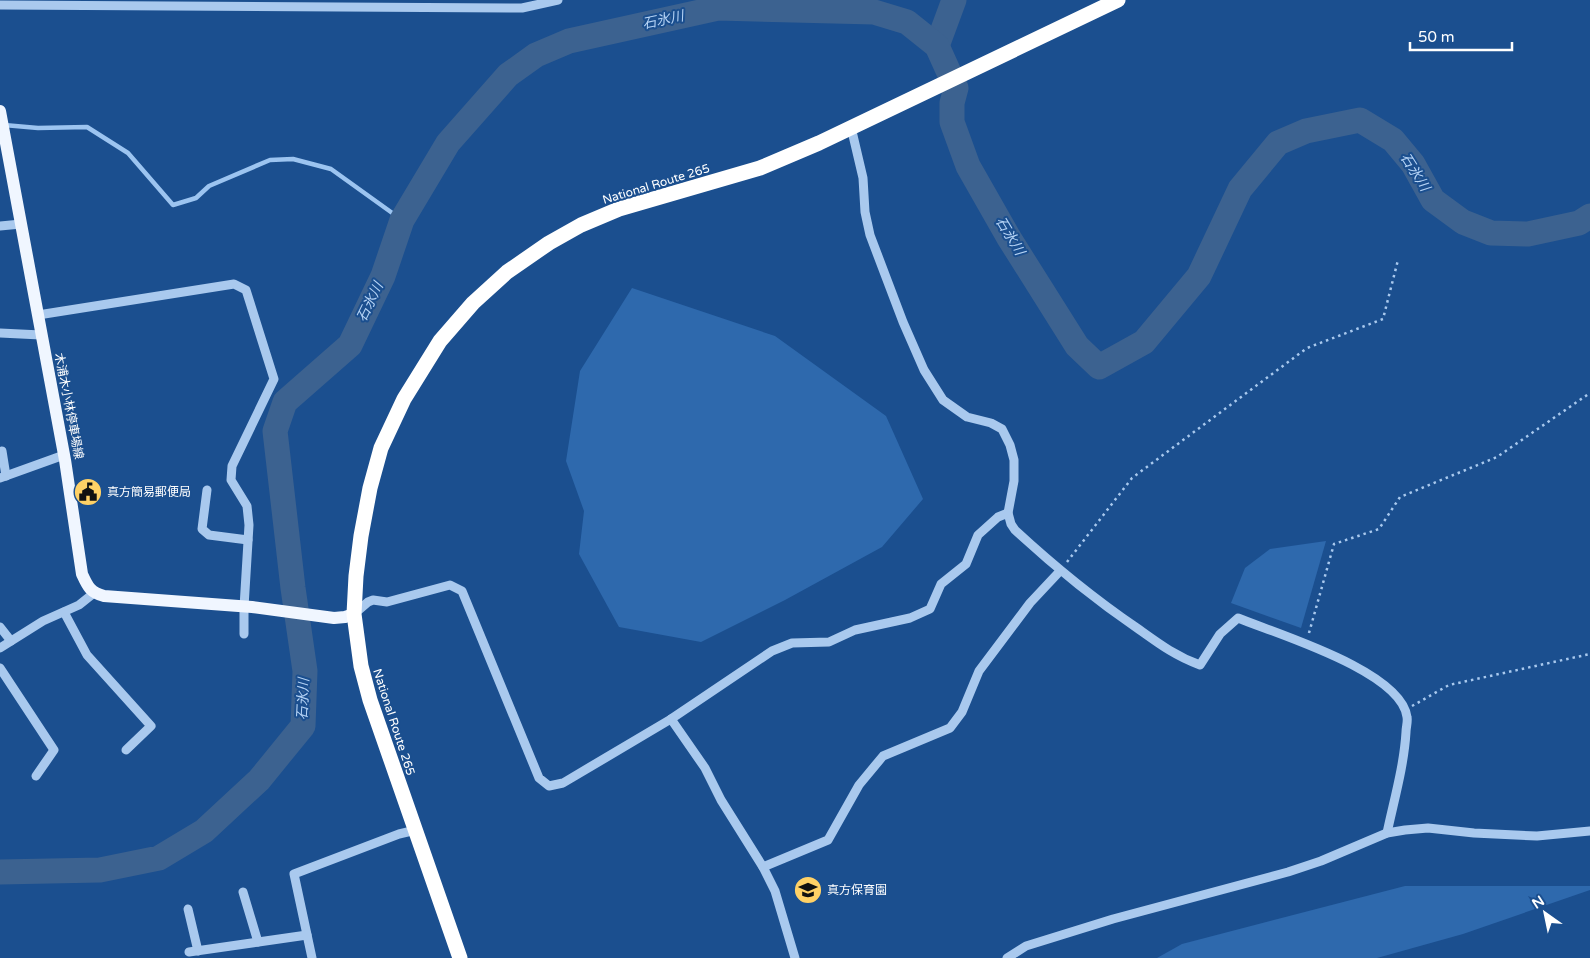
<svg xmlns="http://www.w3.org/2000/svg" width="1590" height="958" font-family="'Varela Round','Noto Sans JP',sans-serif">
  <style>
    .green { fill: #2e69ad }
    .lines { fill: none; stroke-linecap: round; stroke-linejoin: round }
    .stream { stroke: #9cc4f0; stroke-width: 4.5 }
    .river { stroke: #3c6290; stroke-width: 25 }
    .path { stroke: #a9c9ee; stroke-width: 2.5; stroke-dasharray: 2.5 4; stroke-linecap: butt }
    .minor { stroke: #a9c9ee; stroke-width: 9 }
    .major { stroke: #f0f6ff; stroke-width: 12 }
    .highway { stroke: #fff; stroke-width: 15 }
    .labels { text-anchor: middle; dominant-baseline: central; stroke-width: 4; stroke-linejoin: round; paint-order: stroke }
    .street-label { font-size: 12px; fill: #fff; stroke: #1b4f8f }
    .poi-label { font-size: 12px; fill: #fff; stroke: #1b4f8f; text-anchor: start }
    .water-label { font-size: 14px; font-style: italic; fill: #b5d3f5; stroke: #1b4f8f }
  </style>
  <rect width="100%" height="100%" fill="#1b4f8f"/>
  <g class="green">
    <path d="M632 288 775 336 886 416 923 499 882 547 785 600 701 642 619 627 579 554 584 511 566 461 580 371Z"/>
    <path d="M1326 541 1301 628 1231 603 1245 568 1270 549Z"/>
    <path d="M1405 886H1590V890L1463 934 1377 958H1157L1182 944Z"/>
  </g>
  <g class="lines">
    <path class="stream" d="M4 125 38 128 87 127 128 153 173 205 196 198 209 186 270 160 293 159 331 169 402 220"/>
    <g class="river">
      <path d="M937 46 954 0"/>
      <path d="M0 872 100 870 159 858 204 831 259 780 303 726 305 671 293 588 275 431 285 402 350 345 383 276 402 220 448 143 508 75 536 55 569 41 718 8 874 12 907 22 937 46 956 88 952 103V122L968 166 1009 238 1077 346 1099 367 1144 342 1199 276 1240 189 1278 143 1306 131 1360 120 1393 140 1413 164 1433 200 1463 222 1491 233 1528 234 1579 223 1590 216"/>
    </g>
    <g class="path">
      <path d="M1067 562 1132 478 1307 348 1383 319 1398 260"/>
      <path d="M1309 633 1334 544 1379 529 1400 497 1497 457 1590 393"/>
      <path d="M1412 706 1449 685 1590 654"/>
    </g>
    <g class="minor">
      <path d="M0 5 522 8 558 0"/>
      <path d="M851 127 863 178 865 212 870 235 903 322 924 370 943 400 967 417 991 423 1002 429 1010 445 1014 460V481L1008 513 1011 524 1015 530C1054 566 1093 598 1137 628 1158 643 1175 656 1200 665L1220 634 1238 618C1277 634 1401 671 1407 717 1408 722 1406 727 1406 732 1404 766 1394 800 1387 833"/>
      <path d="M0 226 21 224"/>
      <path d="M38 315 234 284 246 290 274 379 232 466 231 480 247 506 249 525 244 607V634"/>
      <path d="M0 333 41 335"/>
      <path d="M2 451 6 476"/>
      <path d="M0 478 64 455"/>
      <path d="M207 490 202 529 209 535 248 540"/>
      <path d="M64 612 87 655 151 726 126 750"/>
      <path d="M354 614 368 602 373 600 387 602 450 585 462 591 539 778 549 786 563 783 671 719 772 651 792 643 829 642 855 630 910 618 930 609 941 584 966 564 978 535 998 517 1008 513"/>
      <path d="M0 627 11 641"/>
      <path d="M0 648 43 621 79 605 94 593"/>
      <path d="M0 668 54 750 36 776"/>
      <path d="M671 719 705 768 721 800 763 867 775 891 795 958"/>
      <path d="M763 867 828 840 859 785 883 756 950 728 962 712 979 671 1030 603 1060 571"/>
      <path d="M243 892 258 942"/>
      <path d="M188 909 198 951"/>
      <path d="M189 952 307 935"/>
      <path d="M312 958 294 874 399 834 416 830"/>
      <path d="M1007 958 1026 946 1113 919 1288 872 1321 861 1387 833 1405 830 1428 828 1474 833 1537 836 1590 831"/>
    </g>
    <path class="major" d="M0 111 65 460 82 574C88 587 90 592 104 596L252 607 334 618 345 617 354 614"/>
    <path class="highway" d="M460 958 370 700 361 666 354 614 356 576 361 536 370 488 381 448 404 399 440 341 473 303 507 272 549 243 581 225 619 209 760 168 819 143 1118 0"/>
  </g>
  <defs>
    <symbol id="civic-disc" viewBox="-11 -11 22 22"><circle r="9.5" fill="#ffd166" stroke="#1b4f8f"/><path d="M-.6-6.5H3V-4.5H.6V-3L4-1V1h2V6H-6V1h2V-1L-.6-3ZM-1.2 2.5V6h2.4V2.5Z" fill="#111"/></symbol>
    <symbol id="school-disc" viewBox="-11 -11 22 22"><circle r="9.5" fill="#ffd166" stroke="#1b4f8f"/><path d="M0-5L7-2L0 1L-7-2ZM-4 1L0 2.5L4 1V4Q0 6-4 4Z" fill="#111"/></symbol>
  </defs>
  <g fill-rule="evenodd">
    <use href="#civic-disc" x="72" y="476" width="32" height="32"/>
    <use href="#school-disc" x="792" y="874" width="32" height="32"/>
  </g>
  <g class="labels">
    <g class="street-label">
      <text transform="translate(656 184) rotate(-17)">National Route 265</text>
      <text transform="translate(69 406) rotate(79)">木浦木小林停車場線</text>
      <text transform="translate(394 722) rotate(72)">National Route 265</text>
    </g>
    <g class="poi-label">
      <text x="107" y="492">真方簡易郵便局</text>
      <text x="827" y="890">真方保育園</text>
    </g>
    <g class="water-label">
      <text transform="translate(663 20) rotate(-12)">石氷川</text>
      <text transform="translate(1415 172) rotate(58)">石氷川</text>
      <text transform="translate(1010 236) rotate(59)">石氷川</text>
      <text transform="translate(370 302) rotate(-64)">石氷川</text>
      <text transform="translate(303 699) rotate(-87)">石氷川</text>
    </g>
  </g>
  <g transform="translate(1545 913) rotate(327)" stroke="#1b4f8f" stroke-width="4" paint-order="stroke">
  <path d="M0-4L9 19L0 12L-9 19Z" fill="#ffffff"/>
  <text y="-8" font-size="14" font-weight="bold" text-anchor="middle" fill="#ffffff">N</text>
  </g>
  <path d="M1410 42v8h102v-8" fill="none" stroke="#ffffff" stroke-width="2.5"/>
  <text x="1418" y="42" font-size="15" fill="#ffffff" stroke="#1b4f8f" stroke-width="4" paint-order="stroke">50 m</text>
</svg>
